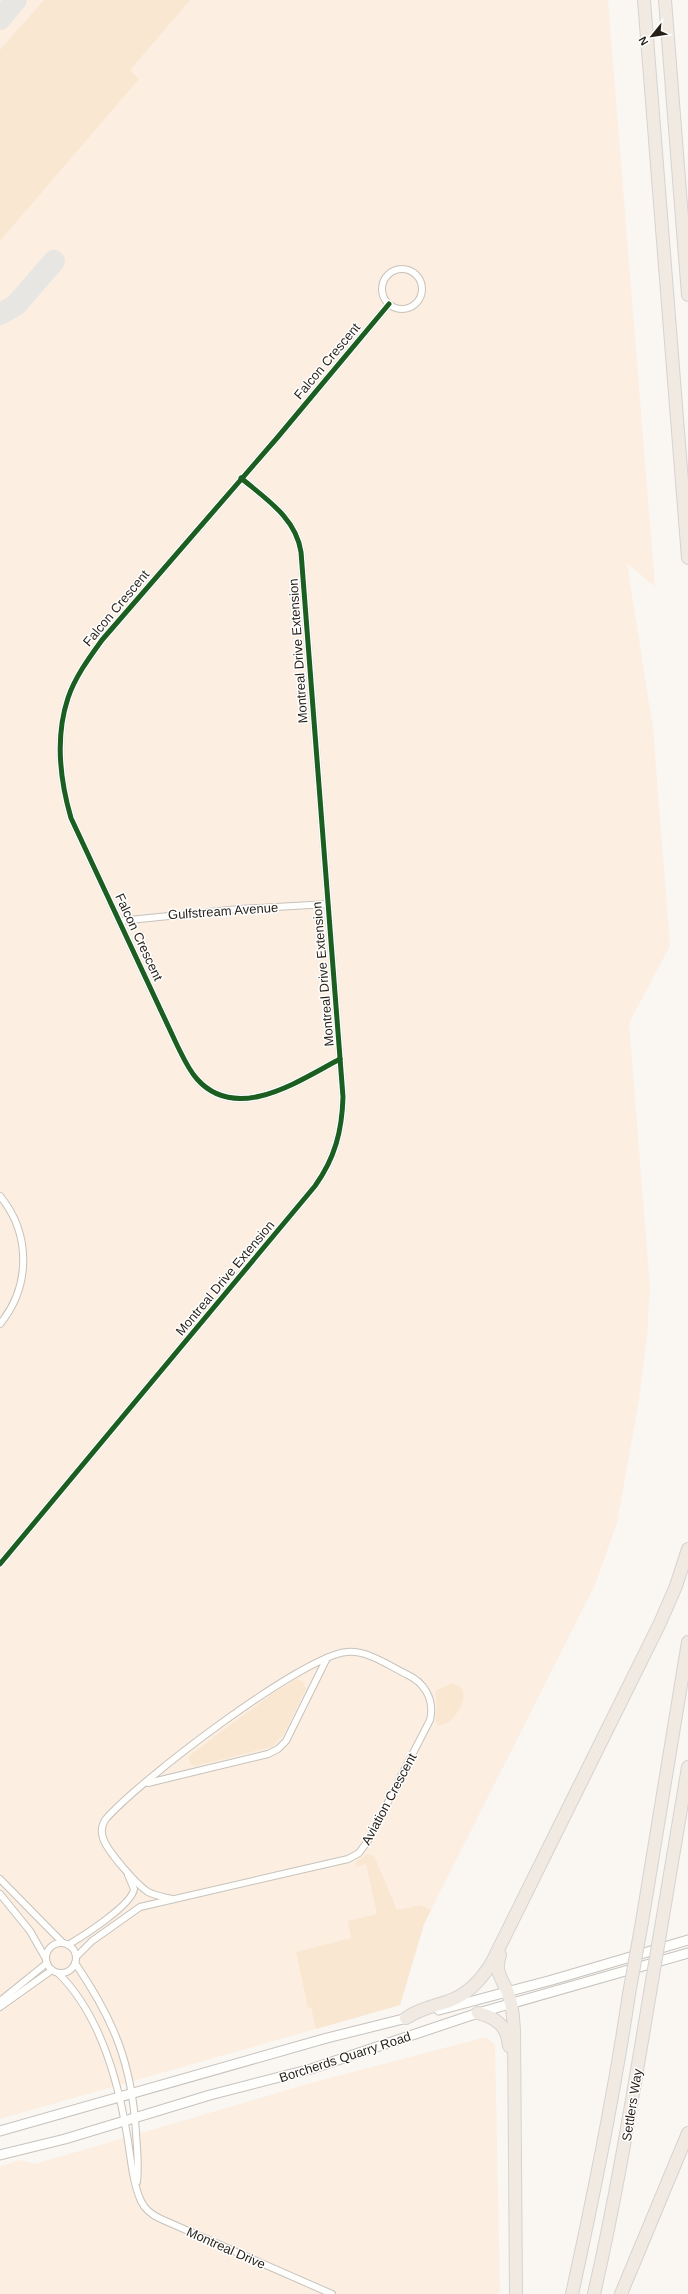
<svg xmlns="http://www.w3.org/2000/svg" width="688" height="2294" font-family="Arial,sans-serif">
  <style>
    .built { fill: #fcefe1 }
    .green { fill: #f9e7d2 }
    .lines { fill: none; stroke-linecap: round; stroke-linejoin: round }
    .taxiway { stroke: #e8e6e3; stroke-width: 22 }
    .minor-casing { stroke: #c7c2bc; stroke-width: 8 }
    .secondary-casing { stroke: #c7c2bc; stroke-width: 11 }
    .motorway-casing { stroke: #d6d3d0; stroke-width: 14 }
    .minor { stroke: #fefefd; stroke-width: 6 }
    .secondary { stroke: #fefefd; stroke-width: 9 }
    .motorway { stroke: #f1eae3; stroke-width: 12 }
    .motorway-bridge-casing { stroke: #d6d3d0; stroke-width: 14; stroke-linecap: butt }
    .motorway-bridge { stroke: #f1eae3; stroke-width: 12 }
    .cycleway-casing { stroke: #fff; stroke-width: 8 }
    .cycleway { stroke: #1b5e20; stroke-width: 5 }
    .labels { text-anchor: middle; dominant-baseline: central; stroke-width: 3; stroke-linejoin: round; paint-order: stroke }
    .street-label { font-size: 13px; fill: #251f17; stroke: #fff }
  </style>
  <rect width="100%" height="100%" fill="#faf6f2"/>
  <g class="built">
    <path d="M0 0H608L655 587 627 563 653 729 670 946 629 1023 650 1288 647 1336 639 1400 617 1523 595 1585 424 1924 400 2005 0 2119Z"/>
    <path d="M486 2037 495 2044 500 2290 498 2294H0V2166L21 2160 35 2164 311 2083Z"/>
  </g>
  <g class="green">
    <path d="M44 0H190L130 70 139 79 0 241V50Z"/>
    <path d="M296 1679 303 1681 306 1689 284 1734 272 1747 195 1766 191 1765 188 1758 190 1755 273 1693Z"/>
    <path d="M452 1683C476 1687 458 1723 439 1726L435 1721 437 1708 435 1691Z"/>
    <path d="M367 1854 374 1856 397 1910 421 1905 431 1910 424 1924 400 2005 316 2029 311 2007 308 2008 296 1952 351 1938 348 1921 377 1914 366 1864 355 1867 357 1861Z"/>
  </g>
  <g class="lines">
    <g class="taxiway">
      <path d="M0 19 16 0"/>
      <path d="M0 314 16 305 54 261"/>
    </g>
    <defs>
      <g id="minor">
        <circle cx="402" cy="289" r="20"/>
        <path d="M119 921 239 909 328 904"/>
        <path d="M340 1059C300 1080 237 1124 197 1079 188 1069 183 1057 177 1045L71 818C60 780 55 737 68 698 75 677 89 658 102 640L277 438 389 304"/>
        <path d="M0 1196C31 1234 31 1286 0 1324"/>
        <path d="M0 1564 315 1186C335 1158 342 1131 343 1097L301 552C296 518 266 499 241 478"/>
        <path d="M148 1783 268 1754 278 1749 286 1741 327 1658"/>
        <path d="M0 1879 63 1943"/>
        <path d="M0 1894 30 1931 46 1959"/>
        <circle cx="61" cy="1958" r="15"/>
        <path d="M68 1945C83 1936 132 1905 134 1889L128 1875"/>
        <path d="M76 1957 92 1941 140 1907 348 1859 359 1853 369 1839 430 1720C435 1699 424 1682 406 1674 388 1665 367 1650 347 1652 303 1655 136 1783 105 1820 102 1825 101 1832 103 1838 107 1851 136 1884 148 1892 156 1896 164 1897 172 1899"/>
        <path d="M75 1963C114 2020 132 2064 136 2133 137 2149 139 2166 137 2182"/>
        <path d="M58 1973C99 2013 118 2080 127 2135 131 2157 132 2181 141 2201 145 2210 152 2215 161 2219L332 2294"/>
        <path d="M0 2001 47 1963"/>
        <path d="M0 2007 52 1970"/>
      </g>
      <g id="secondary">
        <path d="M439 2010 552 1980 688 1940"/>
        <path d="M0 2131 327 2038 411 2017"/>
        <path d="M0 2155 65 2139 210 2095 311 2069 478 2013 688 1953"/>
      </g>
      <g id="motorway">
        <path d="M644 0 688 558"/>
        <path d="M665 0 688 295"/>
        <path d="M663 1916 688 1767"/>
        <path d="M642 1922 688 1642"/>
        <path d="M500 1955C494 1972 502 1978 508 1993 513 2005 513 2017 514 2030L516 2294"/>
        <path d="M478 2013C497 2018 507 2026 509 2046"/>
        <path d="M406 2018C419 2009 434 2006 449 2001 468 1994 482 1979 492 1962L660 1623 676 1586 688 1549"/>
        <path d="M572 2294C594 2194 614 2095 629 1994"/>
        <path d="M594 2294C617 2194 633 2094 650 1993"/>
        <path d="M621 2294 688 2133"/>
      </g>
    </defs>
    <use href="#minor" class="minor-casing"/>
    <use href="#secondary" class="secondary-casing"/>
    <use href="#motorway" class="motorway-casing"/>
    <use href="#minor" class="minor"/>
    <use href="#secondary" class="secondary"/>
    <use href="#motorway" class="motorway"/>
    <defs>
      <g id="motorway-bridge">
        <path d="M650 1993 663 1916"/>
        <path d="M629 1994 642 1922"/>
      </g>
    </defs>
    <use href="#motorway-bridge" class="motorway-bridge-casing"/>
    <use href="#motorway-bridge" class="motorway-bridge"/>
    <defs>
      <g id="cycleway">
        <path d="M340 1059C300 1080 237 1124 197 1079 188 1069 183 1057 177 1045L71 818C60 780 55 737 68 698 75 677 89 658 102 640L277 438 389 304"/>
        <path d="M0 1564 315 1186C335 1158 342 1131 343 1097L301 552C296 518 266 499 241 478"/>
      </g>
    </defs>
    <use href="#cycleway" class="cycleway-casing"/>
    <use href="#cycleway" class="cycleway"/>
  </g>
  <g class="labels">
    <g class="street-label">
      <text transform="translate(327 361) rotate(-50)">Falcon Crescent</text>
      <text transform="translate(116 608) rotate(-50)">Falcon Crescent</text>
      <text transform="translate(298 651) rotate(-94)">Montreal Drive Extension</text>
      <text transform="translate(223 911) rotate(-4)">Gulfstream Avenue</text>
      <text transform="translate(139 937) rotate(65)">Falcon Crescent</text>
      <text transform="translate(323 974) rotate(-95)">Montreal Drive Extension</text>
      <text transform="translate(225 1278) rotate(-50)">Montreal Drive Extension</text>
      <text transform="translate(389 1799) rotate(-62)">Aviation Crescent</text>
      <text transform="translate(345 2057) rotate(-18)">Borcherds Quarry Road</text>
      <text transform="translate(632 2105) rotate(-81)">Settlers Way</text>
      <text transform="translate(226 2248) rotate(24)">Montreal Drive</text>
    </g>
  </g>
  <g transform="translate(652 36) rotate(240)" stroke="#ffffff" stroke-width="3" paint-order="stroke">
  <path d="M0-3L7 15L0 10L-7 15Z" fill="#251f17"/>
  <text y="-6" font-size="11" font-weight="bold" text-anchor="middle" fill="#251f17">N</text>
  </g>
</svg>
